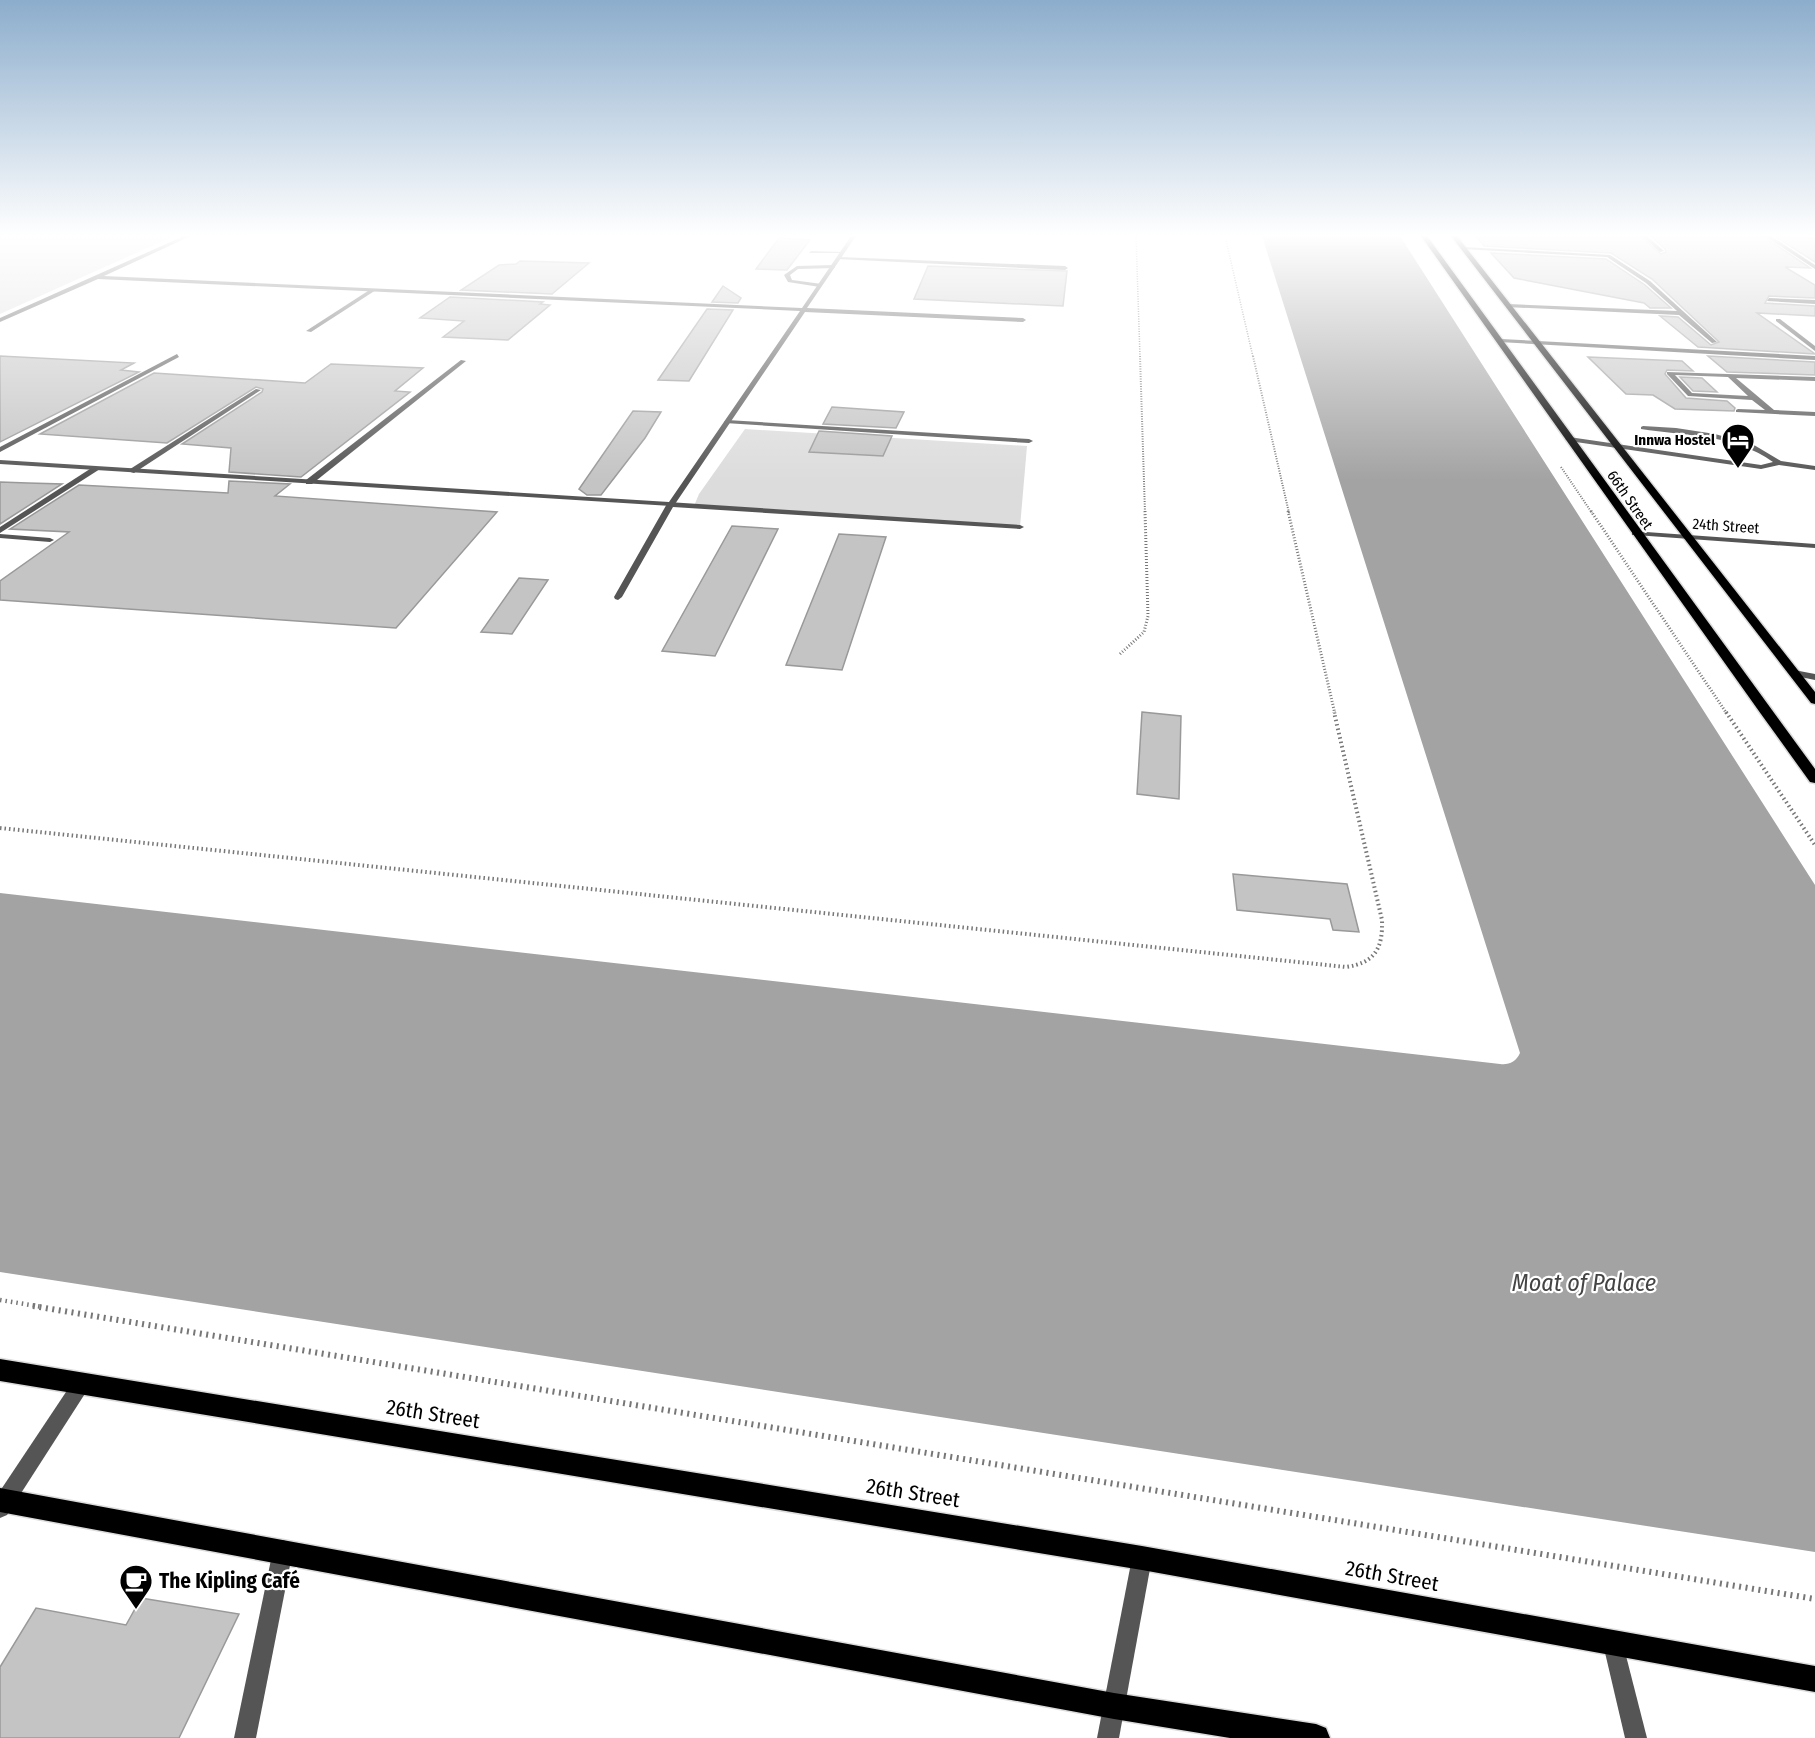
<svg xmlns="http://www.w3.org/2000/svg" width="1815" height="1738" font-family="'Fira Sans Condensed',sans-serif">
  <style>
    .green { fill: #dcdcdc }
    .water { fill: #a3a3a3 }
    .building { fill: #c4c4c4; stroke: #999; stroke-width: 1.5 }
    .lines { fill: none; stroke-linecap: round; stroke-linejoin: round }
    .primary-casing { stroke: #dbdbdb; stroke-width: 3 }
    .path-far5 { stroke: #777; stroke-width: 1.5; stroke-dasharray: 1 1.5; stroke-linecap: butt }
    .path-far4 { stroke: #777; stroke-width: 2; stroke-dasharray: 1 1.5; stroke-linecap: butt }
    .path-far3 { stroke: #777; stroke-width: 3; stroke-dasharray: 1 2; stroke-linecap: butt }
    .path-far2 { stroke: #777; stroke-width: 4; stroke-dasharray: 1.5 3; stroke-linecap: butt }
    .path-far1 { stroke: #777; stroke-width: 4.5; stroke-dasharray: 1.5 4; stroke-linecap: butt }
    .path { stroke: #777; stroke-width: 6; stroke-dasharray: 2 4.5; stroke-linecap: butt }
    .lane { fill: #555; fill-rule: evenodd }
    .street { fill: #555; fill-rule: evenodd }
    .primary { fill: #000; fill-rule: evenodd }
    .labels { text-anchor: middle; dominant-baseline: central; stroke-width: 4.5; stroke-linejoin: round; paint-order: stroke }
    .far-poi-label { font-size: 15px; font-weight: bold; fill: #000; stroke: #fff; text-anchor: end }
    .far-street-label { font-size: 15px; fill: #000; stroke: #fff }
    .near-street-label { font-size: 21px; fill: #000; stroke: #fff }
    .near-poi-label { font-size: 21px; font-weight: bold; fill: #000; stroke: #fff; text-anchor: start }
    .near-water-label { font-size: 24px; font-style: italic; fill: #444; stroke: #fff }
  </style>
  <rect width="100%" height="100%" fill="#fff"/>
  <g class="green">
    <path d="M0 236H174L0 314Z"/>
    <path d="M745 429 1027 446 1020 527 694 506 699 494Z"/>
  </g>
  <path class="water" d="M1262 236H1400L1815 885V1552L0 1272V893L1500 1064C1509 1065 1516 1062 1520 1053Z"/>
  <g class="building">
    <path d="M1476 236H1640L1661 254 1666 252 1665 249 1651 236H1763L1810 268 1785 267 1815 285V298L1769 296 1765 303 1815 306V316L1757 313 1815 354 1698 347 1660 316 1678 317 1711 345 1719 342 1652 279 1611 253 1484 246Z"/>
    <path d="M1776 237 1815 238V262Z"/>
    <path d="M779 238 810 240 787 270 756 269Z"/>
    <path d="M1491 253 1606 259 1645 285 1671 308H1650L1644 303 1514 278Z"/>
    <path d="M520 261 589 263 552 294 461 290 499 265 516 264Z"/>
    <path d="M928 266 1067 271 1063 306 914 299Z"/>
    <path d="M723 286 741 298 738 303 712 302Z"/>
    <path d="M450 297 543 302 540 304 550 305 508 340 443 337 464 321 420 318Z"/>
    <path d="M707 309 733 310 689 381 658 380Z"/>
    <path d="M0 356 134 363 121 370 139 372 0 442Z"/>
    <path d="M1708 356 1815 362V375L1727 372Z"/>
    <path d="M1588 357 1682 361 1693 371 1667 370 1665 374 1686 398 1727 401 1735 408 1734 411 1675 409 1653 395 1626 394Z"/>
    <path d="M331 364 423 368 395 391 410 392 301 477 229 472 231 448 182 444 262 392 263 389 256 387 167 443 40 434 154 373 305 383Z"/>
    <path d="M1680 377 1702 378 1717 392 1693 391Z"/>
    <path d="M832 407 904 412 896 428 823 424Z"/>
    <path d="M633 411 661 412 645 438 601 495H587L579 489Z"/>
    <path d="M819 431 892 436 883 456 809 452Z"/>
    <path d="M229 481 290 484 275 496 497 512 396 628 0 600V581L69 532 10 529 79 485 228 493Z"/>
    <path d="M0 482 28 483 62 484 0 524Z"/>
    <path d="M732 526 778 529 715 656 662 651Z"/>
    <path d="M839 534 886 537 842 670 786 665Z"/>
    <path d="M519 578 548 580 512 634 481 632Z"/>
    <path d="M1142 712 1181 716 1179 799 1137 794Z"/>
    <path d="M1233 874 1347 884 1359 932 1333 930 1330 919 1237 910Z"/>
    <path d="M141 1598 239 1614 179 1738H0V1667L36 1608 126 1625Z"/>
  </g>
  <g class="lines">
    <defs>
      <g id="primary">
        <path d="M1421 236H1427L1815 769V783L1810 782 1761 714Z"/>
        <path d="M1451 236H1457L1815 692V704L1811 703Z"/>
        <path d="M0 1359 1142 1546 1815 1666V1692L1142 1570 0 1381Z"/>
        <path d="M0 1488 1114 1693 1316 1724 1326 1728 1330 1738H1230L1114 1719 0 1512Z"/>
      </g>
    </defs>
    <use href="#primary" class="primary-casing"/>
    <g class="path-far5">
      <path d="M1136 236 1140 357"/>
      <path d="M1225 236 1253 357"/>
    </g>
    <g class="path-far4">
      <path d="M1140 356 1145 513"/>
      <path d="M1253 356 1289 513"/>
      <path d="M1561 467 1592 513"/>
    </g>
    <g class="path-far3">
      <path d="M1288 511 1335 714"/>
      <path d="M1591 511 1727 714"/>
      <path d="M1120 654 1144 632 1148 616 1145 511"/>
    </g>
    <g class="path-far2">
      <path d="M1726 712 1815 845"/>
      <path d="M0 828 1346 967C1375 963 1383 948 1382 920L1334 712"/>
    </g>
    <path class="path-far1" d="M0 1300 43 1307"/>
    <path class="path" d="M33 1306 1815 1599"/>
    <g class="lane">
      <path d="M811 251 842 252 844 253H809Z"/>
      <path d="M839 257 1065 266 1068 268 1065 270 837 259Z"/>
      <path d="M833 265 835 268 798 269 790 275 792 280 822 284 820 287 788 282 784 275 797 266Z"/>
      <path d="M371 289 376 290 311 332 306 331Z"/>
      <path d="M1776 319H1780L1815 346V351L1776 321Z"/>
      <path d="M177 354 179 357 0 452V447Z"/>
      <path d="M461 360 466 361 312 484H306V480Z"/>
      <path d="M1667 372 1815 377V381L1736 378 1774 410 1815 412V416L1736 412V410L1738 409 1765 410 1752 400 1688 396 1667 374ZM1675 375 1728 377 1748 396 1692 393Z"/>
      <path d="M256 389 261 390 134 473 127 471Z"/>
      <path d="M727 420 1029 439 1033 441 1029 443 725 423 724 422Z"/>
      <path d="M1643 426 1676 428 1715 434 1754 445 1781 461 1815 466V470L1779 465 1761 469 1569 441 1565 439 1569 437 1761 465 1773 462C1734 434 1686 436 1641 429V427Z"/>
      <path d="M93 467 100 469 0 533V527Z"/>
      <path d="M668 502 1020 525 1024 527 1020 529 673 507 622 597 618 600 615 599 614 597Z"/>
      <path d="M0 534 50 538 54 540 50 542 0 538Z"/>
      <path d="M1794 670 1815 674V680L1791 675V671Z"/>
      <path d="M283 1540 290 1543 293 1550 256 1738H234L273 1550 276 1543Z"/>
      <path d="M1142 1548 1149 1551 1152 1558 1119 1738H1097L1132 1558 1135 1551Z"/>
      <path d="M1613 1634 1620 1637 1623 1644 1647 1738H1625L1603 1644 1606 1637Z"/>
    </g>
    <g class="street">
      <path d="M184 236H191L104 276 802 308 851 236H856L807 308 1023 318 1026 320 1023 322 805 312 675 504 671 506 0 464V460L669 502 800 311 98 279 0 322V318Z"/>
      <path d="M1642 236H1647L1664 251 1660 252Z"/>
      <path d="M1765 236H1771L1815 265V269Z"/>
      <path d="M1464 247 1610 255 1650 281 1717 342 1712 343 1679 315 1506 307 1508 304 1677 311 1646 283 1607 257 1462 249Z"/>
      <path d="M1769 298 1815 300V304L1767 301Z"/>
      <path d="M1501 339 1815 356V360L1499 342Z"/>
      <path d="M1632 531 1815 544V548L1635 535H1632Z"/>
      <path d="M82 1374 88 1377 91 1383 88 1389 7 1515 0 1518V1491L76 1377Z"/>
    </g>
    <use href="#primary" class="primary"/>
  </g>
  <linearGradient id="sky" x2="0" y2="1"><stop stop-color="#8cadcc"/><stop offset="0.49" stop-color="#fff"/><stop offset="1" stop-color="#fff" stop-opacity="0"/></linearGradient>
  <rect width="1815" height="480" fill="url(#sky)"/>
  <defs>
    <symbol id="hotel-pin" viewBox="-11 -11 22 30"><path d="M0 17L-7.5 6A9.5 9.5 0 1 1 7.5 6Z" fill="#000" stroke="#fff"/><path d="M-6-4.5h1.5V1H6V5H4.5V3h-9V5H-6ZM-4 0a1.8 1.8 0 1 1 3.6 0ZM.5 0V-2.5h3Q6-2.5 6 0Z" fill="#fff"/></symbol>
    <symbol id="cafe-pin" viewBox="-11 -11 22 30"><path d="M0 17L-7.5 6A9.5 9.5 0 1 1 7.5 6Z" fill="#000" stroke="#fff"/><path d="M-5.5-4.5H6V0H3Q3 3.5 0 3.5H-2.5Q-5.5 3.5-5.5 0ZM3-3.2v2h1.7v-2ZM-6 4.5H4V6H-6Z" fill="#fff"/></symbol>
  </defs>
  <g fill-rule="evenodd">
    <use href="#hotel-pin" x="1719" y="421" width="38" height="52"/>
    <use href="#cafe-pin" x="117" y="1562" width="38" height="52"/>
  </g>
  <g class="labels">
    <g class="far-poi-label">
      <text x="1715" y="440">Innwa Hostel</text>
    </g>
    <g class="far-street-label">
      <text transform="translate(1630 500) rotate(55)">66th Street</text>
      <text transform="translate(1726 526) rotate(4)">24th Street</text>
    </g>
    <g class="near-street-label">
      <text transform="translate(433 1414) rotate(9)">26th Street</text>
      <text transform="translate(913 1493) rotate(9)">26th Street</text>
      <text transform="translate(1392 1576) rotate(10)">26th Street</text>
    </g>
    <g class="near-poi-label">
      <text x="159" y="1581">The Kipling Café</text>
    </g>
    <g class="near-water-label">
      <text x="1584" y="1283">Moat of Palace</text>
    </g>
  </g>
</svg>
